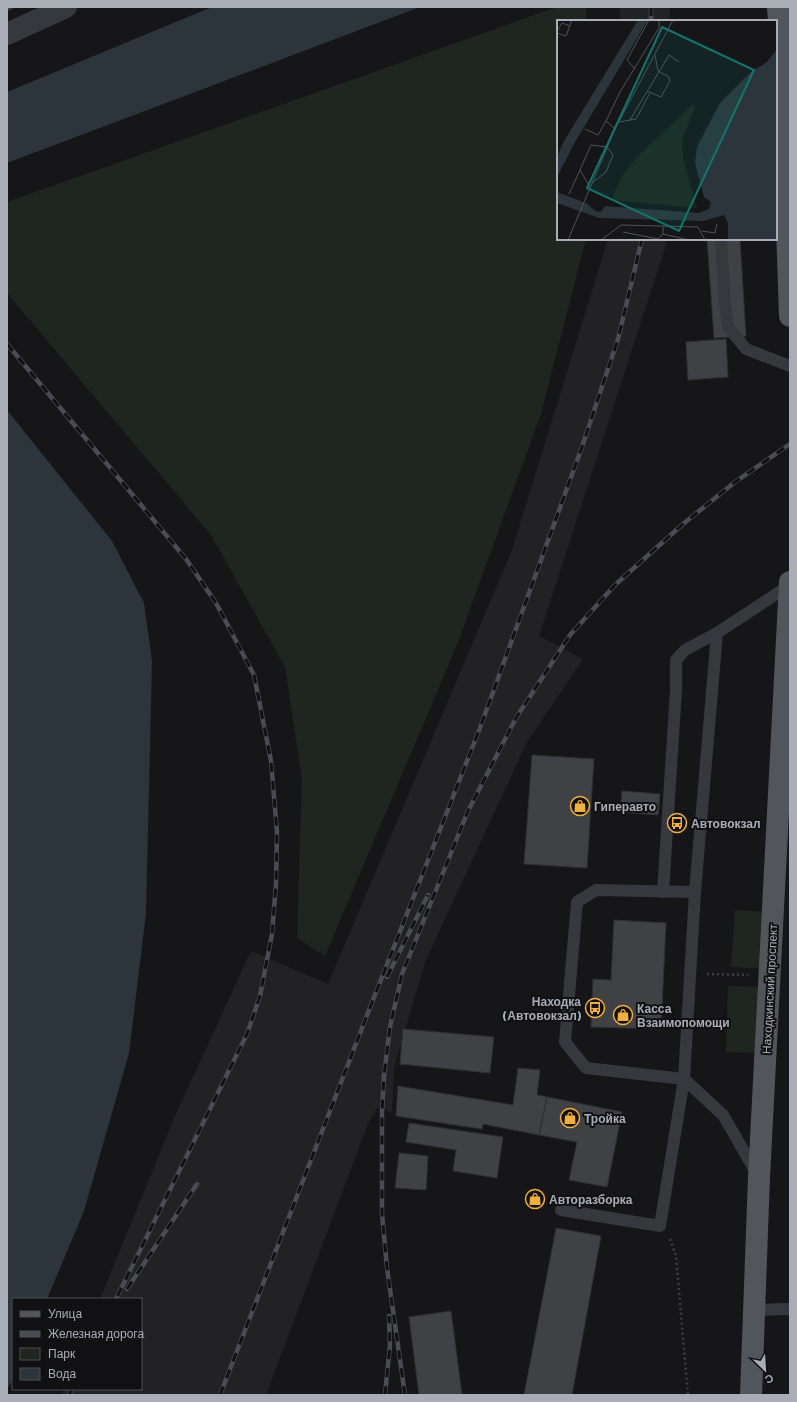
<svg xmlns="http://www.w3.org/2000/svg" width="797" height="1402" font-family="Barlow,sans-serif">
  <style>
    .built { fill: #222225 }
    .green { fill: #1e261f }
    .water { fill: #2c353c }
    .building { fill: #404145; stroke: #303034 }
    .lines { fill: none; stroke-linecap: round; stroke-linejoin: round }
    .path { stroke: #3d3f44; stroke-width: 2.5; stroke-dasharray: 2 3; stroke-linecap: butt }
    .lane { stroke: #37383d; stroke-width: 12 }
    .street { stroke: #37383d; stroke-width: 22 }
    .primary { stroke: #53555c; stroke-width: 22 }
    .rail-casing { stroke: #4a4c52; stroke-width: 4.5 }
    .rail { stroke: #111113; stroke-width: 3; stroke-dasharray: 9; stroke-linecap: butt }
    .labels { text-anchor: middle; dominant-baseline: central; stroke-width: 4; stroke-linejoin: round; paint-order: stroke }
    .poi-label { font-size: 12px; font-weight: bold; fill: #a8adb8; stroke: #111113; text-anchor: start }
    .street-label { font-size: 12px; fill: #a8adb8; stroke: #111113 }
    .inset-road { fill: none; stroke: #505258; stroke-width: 1 }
    .view { fill: #0f766e; fill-opacity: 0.15; stroke: #0f766e; stroke-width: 2 }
    .inset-edge { fill: none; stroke: #a8adb8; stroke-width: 2 }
  </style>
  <rect width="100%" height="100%" fill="#161618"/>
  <g class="built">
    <rect x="620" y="7" width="50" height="14"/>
    <path d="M608 239H668L539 636 583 659 527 742 426 960 394 1067 392 1113 377 1108 368 1124 266 1395H61L64 1389H141V1299H100L174 1118 251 951 328 984 512 550Z"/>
  </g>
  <g class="green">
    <path d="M557 7H586V21H558V239H586L541 414 457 645 325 956 297 938 302 780 285 667 211 535 7 293V202Z"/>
    <path d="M735 910 768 912 764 969 731 967Z"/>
    <path d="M728 986 764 987 762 1053 726 1052Z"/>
  </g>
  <g class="water">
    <path d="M212 7H420L7 163V92Z"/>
    <path d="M7 410 112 541 144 603 152 661 146 913 129 1053 84 1211 47 1299H13V1379L7 1389Z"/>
  </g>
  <g class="building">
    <path d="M7 7H16L7 11Z"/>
    <path d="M707 239H740L746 336 714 338Z"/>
    <path d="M726 339 728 377 688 380 686 342Z"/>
    <path d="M532 755 594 759 587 868 524 864Z"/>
    <path d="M622 791 660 794 658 815 620 812Z"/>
    <path d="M614 920 666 923 661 1029 591 1027 593 979 611 980Z"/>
    <path d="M403 1029 494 1037 490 1073 400 1064Z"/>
    <path d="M518 1068 540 1070 537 1095 547 1097 539 1135 483 1124 482 1129 396 1116 398 1086 513 1105Z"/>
    <path d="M547 1097 622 1112 607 1187 569 1180 577 1142 539 1135Z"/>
    <path d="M409 1123 503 1137 497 1178 453 1171 456 1150 406 1142Z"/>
    <path d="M399 1153 428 1156 426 1190 395 1188Z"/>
    <path d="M556 1228 601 1236 572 1395H524Z"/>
    <path d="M451 1311 462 1395H419L409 1317Z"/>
  </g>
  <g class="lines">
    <g class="path">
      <path d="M707 974 748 975"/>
      <path d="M670 1239 676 1256 688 1395"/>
    </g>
    <g class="lane">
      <path d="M721 239 725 303 728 327 746 349 790 366"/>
      <path d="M663 892 676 690V660L685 650 717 633 790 585"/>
      <path d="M695 892 596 890 577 902 565 1042 586 1068 684 1079 723 1115 757 1174"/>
      <path d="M561 1210 660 1226 684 1079 695 892 717 633"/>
      <path d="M755 1310 790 1309"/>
    </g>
    <path class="street" d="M7 34 66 7"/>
    <g class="primary">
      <path d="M778 7 781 51 790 316"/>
      <path d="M751 1395 759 1177 790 582"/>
    </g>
    <defs>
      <g id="rail">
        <path d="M651 7V21"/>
        <path d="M7 344 186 559 216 603 254 675 271 761 277 832 276 884 272 934 260 996 247 1034 116 1299"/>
        <path d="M387 977 428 895"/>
        <path d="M127 1289 197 1184"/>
        <path d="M69 1395 72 1389"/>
        <path d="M220 1395 364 1023 480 728 582 447 618 339 642 239"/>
        <path d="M385 1395 390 1345 389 1316"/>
        <path d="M405 1395 387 1268 382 1214V1112L384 1075 390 1027 402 974 468 811 516 718 570 635 615 585 683 524 735 482 790 444"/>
      </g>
    </defs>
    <use href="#rail" class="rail-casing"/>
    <use href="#rail" class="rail"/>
  </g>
  <defs>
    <symbol id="shop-ring" viewBox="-11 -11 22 22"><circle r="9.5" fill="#111113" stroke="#f2b134" stroke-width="1.5"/><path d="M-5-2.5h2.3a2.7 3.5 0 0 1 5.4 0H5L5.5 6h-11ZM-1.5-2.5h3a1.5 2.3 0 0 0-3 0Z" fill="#f2b134"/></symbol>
    <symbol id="bus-ring" viewBox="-11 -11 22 22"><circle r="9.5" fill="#111113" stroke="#f2b134" stroke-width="1.5"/><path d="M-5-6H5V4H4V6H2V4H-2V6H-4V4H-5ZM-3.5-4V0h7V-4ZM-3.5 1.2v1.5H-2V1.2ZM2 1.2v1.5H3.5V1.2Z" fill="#f2b134"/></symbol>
  </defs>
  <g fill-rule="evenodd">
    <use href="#shop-ring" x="569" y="795" width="22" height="22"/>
    <use href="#bus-ring" x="666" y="812" width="22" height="22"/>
    <use href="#bus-ring" x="584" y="997" width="22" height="22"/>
    <use href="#shop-ring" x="612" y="1004" width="22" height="22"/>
    <use href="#shop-ring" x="559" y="1107" width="22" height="22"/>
    <use href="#shop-ring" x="524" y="1188" width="22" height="22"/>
  </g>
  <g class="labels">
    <g class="poi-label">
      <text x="594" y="806">Гиперавто</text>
      <text x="691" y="823">Автовокзал</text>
      <text x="581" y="1001" text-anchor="end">Находка<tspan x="581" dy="14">(Автовокзал)</tspan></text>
      <text x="637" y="1008">Касса<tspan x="637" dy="14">Взаимопомощи</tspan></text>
      <text x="584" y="1118">Тройка</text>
      <text x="549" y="1199">Авторазборка</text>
    </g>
    <g class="street-label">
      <text transform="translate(769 989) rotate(-87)">Находкинский проспект</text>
    </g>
  </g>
  <g transform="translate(557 20)">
    <rect width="220" height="220" fill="#161618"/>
    <path d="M136 84 138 87 125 119 126 138 140 188 54 180 66 154 82 135Z" fill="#1e261f"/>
    <path d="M81 0H91L18 122 0 157V137L7 121ZM220 29V220H171V203L167 195 146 201 42 198 0 183V172L31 184 38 191 44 192 48 186 142 193 152 189 154 182 147 177 138 143 140 127 163 83 194 52 210 42Z" fill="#2c353c"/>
    <path class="inset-road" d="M0 11 5 3 13 6M0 13 9 16 15 0M78 49 70 40 92 0M90 71 104 77 113 61 112 57 101 51 98 35M73 100 112 35 122 42M62 102 79 99 93 73M28 109 41 115 49 101M58 109 49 101 63 72 102 8V0M33 167 23 150 34 125 50 127 56 135 49 152 35 163M12 174 23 150M106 207V214L132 220M145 211 158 213 160 204M66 212 101 219 106 214M11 220 58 109 116 0M44 220 64 205 141 207 148 220"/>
    <path class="view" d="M105 7 197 50 122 211 30 168Z"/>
    <rect width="220" height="220" class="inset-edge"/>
  </g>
  <rect width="797" height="1402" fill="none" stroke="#a8adb8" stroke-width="16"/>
  <rect x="12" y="1298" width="130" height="92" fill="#111113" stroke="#4d4f55"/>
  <rect x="20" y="1311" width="20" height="6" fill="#53555c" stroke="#4d4f55"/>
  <text x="48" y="1318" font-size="12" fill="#a8adb8">Улица</text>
  <rect x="20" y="1331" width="20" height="6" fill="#4a4c52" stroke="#4d4f55"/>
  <text x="48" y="1338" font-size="12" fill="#a8adb8">Железная дорога</text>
  <rect x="20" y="1348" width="20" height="12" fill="#1e261f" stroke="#4d4f55"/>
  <text x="48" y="1358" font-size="12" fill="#a8adb8">Парк</text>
  <rect x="20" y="1368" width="20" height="12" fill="#2c353c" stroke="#4d4f55"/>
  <text x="48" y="1378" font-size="12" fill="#a8adb8">Вода</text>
  <g transform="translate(765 1370) rotate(155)" stroke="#111113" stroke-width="3" paint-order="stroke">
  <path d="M0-3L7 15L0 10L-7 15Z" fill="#a8adb8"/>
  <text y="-6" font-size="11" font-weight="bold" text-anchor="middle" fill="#a8adb8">С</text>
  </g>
</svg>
